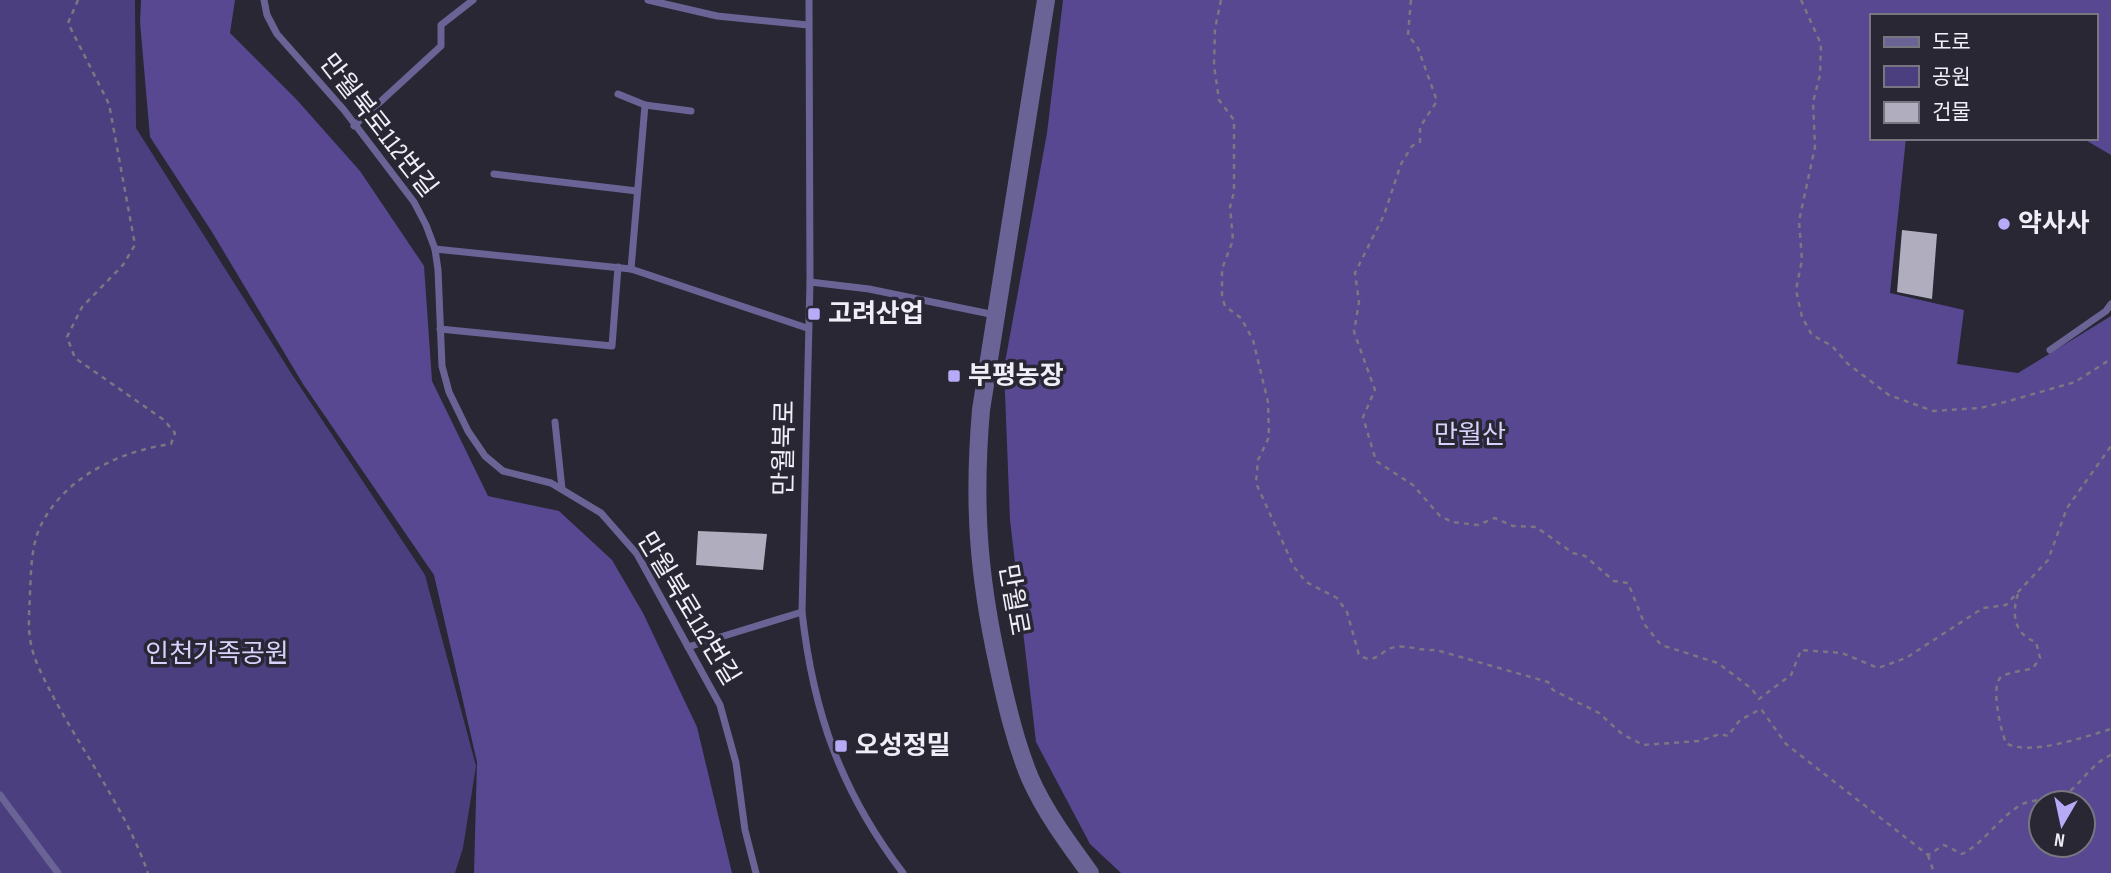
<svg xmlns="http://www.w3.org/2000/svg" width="2111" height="873" font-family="'Sofia Sans Condensed','Noto Sans KR',sans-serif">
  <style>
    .green { fill: #4c3f7f }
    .forest { fill: #574891; fill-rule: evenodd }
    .building { fill: #b0aebe }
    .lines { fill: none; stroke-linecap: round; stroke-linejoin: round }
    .path { stroke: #787782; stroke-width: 2.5; stroke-dasharray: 5 5; stroke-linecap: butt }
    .service { stroke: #6a6395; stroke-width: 7 }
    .tertiary { stroke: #6a6395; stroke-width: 18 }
    .poi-dot { fill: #b7abf8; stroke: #282733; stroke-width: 2.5 }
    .labels { text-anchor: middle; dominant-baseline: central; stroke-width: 7; stroke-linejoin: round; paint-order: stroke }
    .street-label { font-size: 26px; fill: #f0eff7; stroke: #282733 }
    .poi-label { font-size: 26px; font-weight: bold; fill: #f0eff7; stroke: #282733; text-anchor: start }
    .park-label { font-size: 26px; fill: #d7d2fc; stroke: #282733 }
  </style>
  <rect width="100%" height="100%" fill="#282733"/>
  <path class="green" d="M0 0H135L136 128 291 373 425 575 476 766 463 848 455 873H0Z"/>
  <g class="forest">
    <path d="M141 0H235L230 33 297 100 360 171 424 266 432 381 488 496 559 511 612 560 643 613 697 727 732 873H474L477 762 434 575 303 384 212 232 150 137 140 22Z"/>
    <path d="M1063 0H2111V155L2082 138H2095V16H1871V138H1906L1890 293 1964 310 1957 364 2018 373 2111 316V873H1121L1090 844 1036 742 1010 520 1004 368 1047 133ZM2041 803H2083V845H2041Z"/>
  </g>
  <g class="building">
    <path d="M1902 230 1937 234 1932 299 1897 292Z"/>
    <path d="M698 531 767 534 763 570 696 565Z"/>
  </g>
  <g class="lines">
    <g class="path">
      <path d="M78 0 68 23 109 104 135 245 123 265 82 307 67 337 75 358 164 420 175 433 171 444C120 451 65 477 41 525 31 545 31 572 30 593 29 621 26 638 38 666 70 737 122 799 148 873"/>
      <path d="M1221 0 1215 29 1214 65 1219 100 1234 120V192L1230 207 1233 240 1222 269V297L1225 306 1241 318 1253 340 1268 402 1269 437 1258 460 1256 483 1294 567 1306 582 1337 598 1347 612 1359 655C1376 666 1380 650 1395 647 1406 645 1422 651 1436 650L1548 682 1553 690 1599 713 1622 734 1643 745 1699 741 1720 734 1728 736 1740 720 1761 709 1786 744 1928 855 1944 845 1962 854C1986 842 2002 813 2025 803 2039 798 2057 801 2071 790 2085 778 2093 763 2111 755"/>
      <path d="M1411 0 1408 35 1418 48 1437 101 1420 127V142L1412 146 1401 164 1384 215 1355 273 1359 302 1354 332 1375 390 1363 417 1376 461 1413 485 1440 516 1452 522 1478 525 1495 518 1513 526 1536 527 1573 553 1585 556 1614 581 1628 583 1645 625 1661 645 1718 663 1752 689 1759 699 1791 675 1801 650 1842 653 1878 668 1906 658 1983 608 2006 605 2048 560 2067 508 2111 446"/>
      <path d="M1801 0 1821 44 1820 75 1813 102 1815 147 1799 221 1802 260 1796 290 1802 317 1812 335 1832 346 1848 364 1889 395 1933 411 1980 408 2009 401 2075 382 2111 359"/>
      <path d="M2018 594C2011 615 2015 635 2036 642L2040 658 2033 668C2025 671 2008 672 2001 677 1990 686 2001 731 2006 743 2029 757 2087 736 2111 729"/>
      <path d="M1928 855 1934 873"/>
    </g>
    <g class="service">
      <path d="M264 0 267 15 277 34 344 110 414 202 426 225 435 249 438 270 442 366 449 392 468 431 485 456 503 471 551 483 601 513 637 554 720 705 736 763 745 830 756 873"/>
      <path d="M648 0 717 16 808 25"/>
      <path d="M809 0 810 282 802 612C813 712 841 792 903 873"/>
      <path d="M618 94 645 105 691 111"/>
      <path d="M354 126 441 46V25L473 0"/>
      <path d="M494 174 637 191"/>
      <path d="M435 249 631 269 807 328"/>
      <path d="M631 269 645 105"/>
      <path d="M810 282 869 289 995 315"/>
      <path d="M440 329 612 346 618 267"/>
      <path d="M2050 350 2106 311 2111 304"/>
      <path d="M555 422 562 489"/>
      <path d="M688 647 802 612"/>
      <path d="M0 795 58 873"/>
    </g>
    <path class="tertiary" d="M1046 0 981 410C973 503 978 574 998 665 1006 703 1015 742 1030 778 1045 812 1068 843 1090 873"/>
  </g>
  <g class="poi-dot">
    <circle cx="2004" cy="224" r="7"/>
    <rect x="807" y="307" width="14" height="14" rx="3.5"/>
    <rect x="947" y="369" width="14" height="14" rx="3.5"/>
    <rect x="834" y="739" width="14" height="14" rx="3.5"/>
  </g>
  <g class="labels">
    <g class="street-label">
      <text transform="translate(378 126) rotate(52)">만월북로112번길</text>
      <text transform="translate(785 448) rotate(-89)">만월북로</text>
      <text transform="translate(1013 600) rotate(80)">만월로</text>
      <text transform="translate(688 609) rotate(59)">만월북로112번길</text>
    </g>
    <g class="poi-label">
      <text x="2018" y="224">약사사</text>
      <text x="828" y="314">고려산업</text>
      <text x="968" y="376">부평농장</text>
      <text x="855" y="746">오성정밀</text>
    </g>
    <g class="park-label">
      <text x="1470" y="435">만월산</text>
      <text x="217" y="654">인천가족공원</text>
    </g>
  </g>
  <rect x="1870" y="14" width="228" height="126" fill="#282733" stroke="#787781" stroke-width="2"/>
  <rect x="1884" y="37" width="35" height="10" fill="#6a6395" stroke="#787781" stroke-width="2"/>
  <text x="1932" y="49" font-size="21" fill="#f0eff7">도로</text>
  <rect x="1884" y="66" width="35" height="21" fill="#4c3f7f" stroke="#787781" stroke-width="2"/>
  <text x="1932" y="84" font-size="21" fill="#f0eff7">공원</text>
  <rect x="1884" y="102" width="35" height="21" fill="#b0aebe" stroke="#787781" stroke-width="2"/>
  <text x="1932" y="119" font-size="21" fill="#f0eff7">건물</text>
  <g transform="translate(2062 824) rotate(189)"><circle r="33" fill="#282733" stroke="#787781" stroke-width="2"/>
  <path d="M0-5L12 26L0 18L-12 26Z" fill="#b7abf8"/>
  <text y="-10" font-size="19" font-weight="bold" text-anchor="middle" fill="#f0eff7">N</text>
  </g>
</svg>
